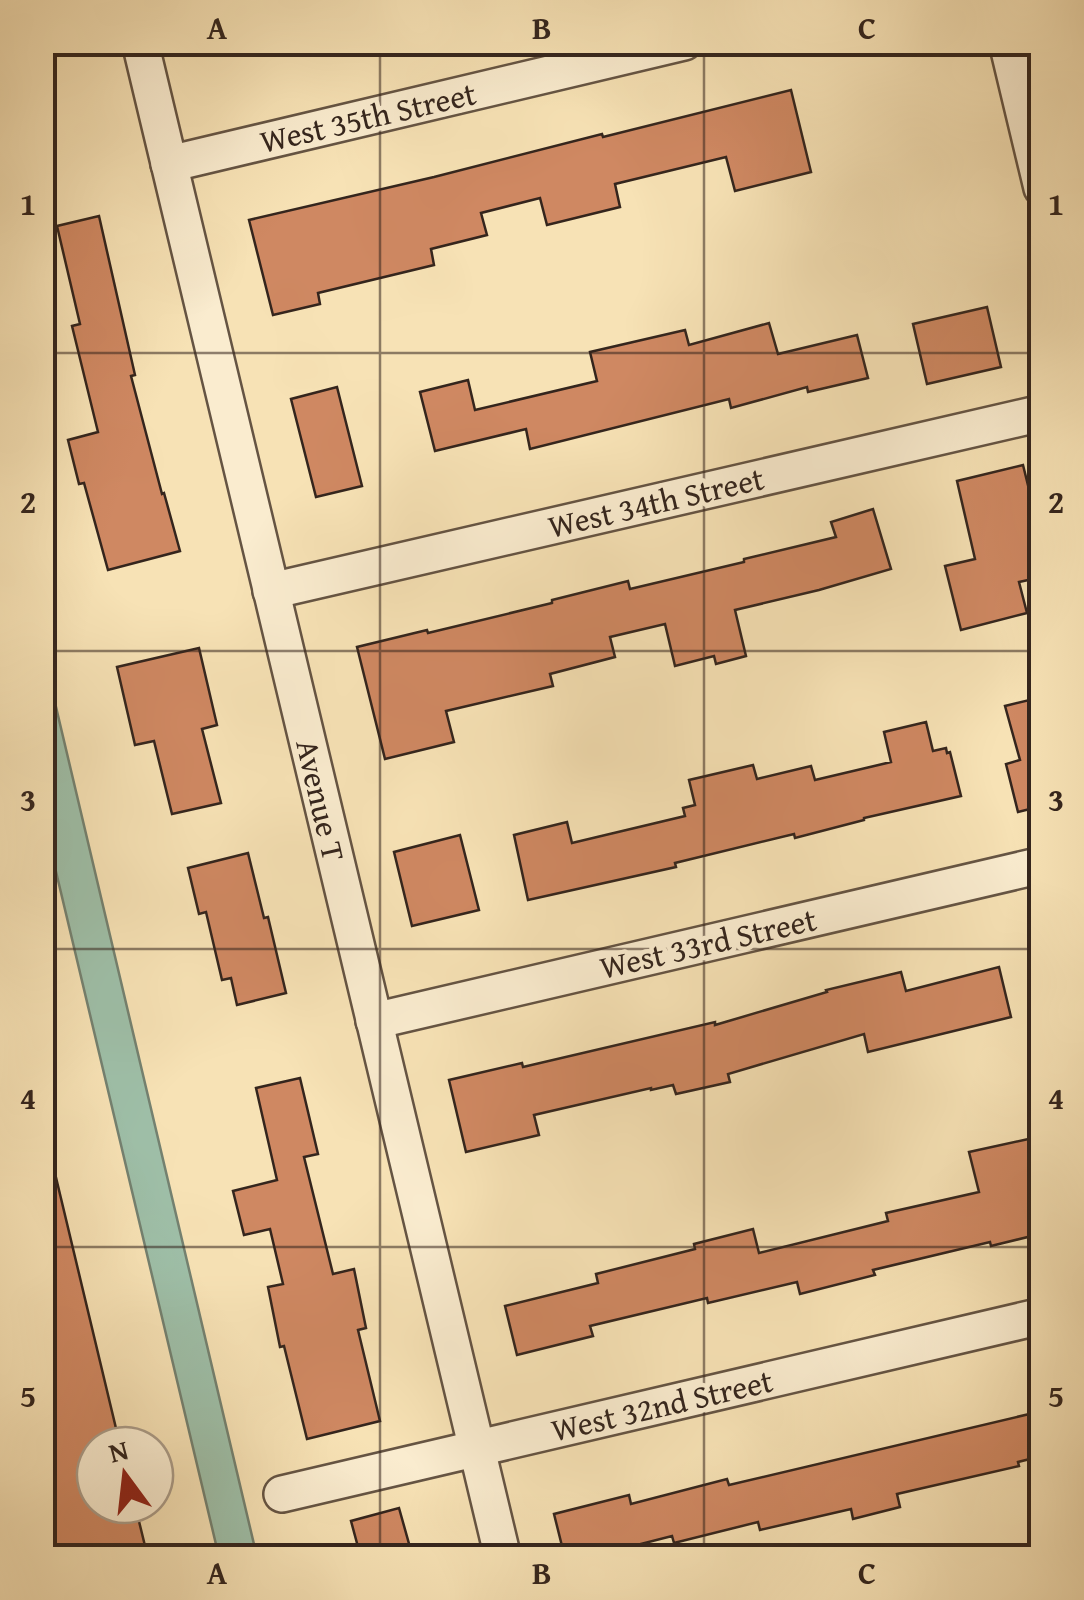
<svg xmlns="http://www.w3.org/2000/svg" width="1084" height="1600" font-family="'Gentium Book Plus',serif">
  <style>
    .water { fill: #9ebfa8; stroke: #748170; stroke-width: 2.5 }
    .building { fill: #cf8862; stroke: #34251d; stroke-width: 2.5 }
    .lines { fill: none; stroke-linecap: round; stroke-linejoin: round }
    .minor-casing { stroke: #655443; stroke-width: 40 }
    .minor { stroke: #faeccf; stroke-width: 35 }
    .grid { fill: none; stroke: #34251d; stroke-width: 2.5; stroke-opacity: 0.55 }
    .labels { text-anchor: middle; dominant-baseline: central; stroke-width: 9; stroke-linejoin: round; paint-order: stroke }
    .street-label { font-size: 32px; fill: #34251d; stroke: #faeccf }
    .neatline { fill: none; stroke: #34251d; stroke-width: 4 }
    .grid-label { font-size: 32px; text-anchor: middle; font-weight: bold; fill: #34251d }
  </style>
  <rect width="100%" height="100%" fill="#f7e2b5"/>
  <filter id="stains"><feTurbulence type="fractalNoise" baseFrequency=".002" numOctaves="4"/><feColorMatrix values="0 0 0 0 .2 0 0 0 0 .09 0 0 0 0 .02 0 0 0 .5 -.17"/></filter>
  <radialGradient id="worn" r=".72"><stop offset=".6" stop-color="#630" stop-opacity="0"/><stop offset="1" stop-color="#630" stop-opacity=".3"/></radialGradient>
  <path class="water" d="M43 652 257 1557H219L43 817Z"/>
  <g class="building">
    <path d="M791 90 811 172 735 191 726 157 615 184 620 207 547 225 540 198 481 213 487 235 431 249 434 265 318 293 320 304 273 315 249 220 434 177 602 134 603 137Z"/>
    <path d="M99 216 135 375 131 376 162 494 164 493 180 551 108 570 84 483 79 484 68 440 98 432 72 326 80 324 57 226Z"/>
    <path d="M987 307 1001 367 927 384 913 324Z"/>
    <path d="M769 323 778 354 857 335 868 378 808 392 807 387 731 408 729 399 530 449 526 429 435 451 420 392 468 380 475 410 597 381 590 352 685 330 689 345Z"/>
    <path d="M337 387 362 486 316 497 291 399Z"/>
    <path d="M1023 465 1042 542V577L1019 582 1027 613 961 630 945 566 975 559 957 481Z"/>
    <path d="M873 509 891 569 819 590 735 610 746 656 716 664 714 656 675 666 665 624 610 637 615 657 550 674 553 686 446 711 454 742 385 759 357 647 427 630 428 633 552 603V600L628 581 630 589 744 562V559L836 537 831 522Z"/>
    <path d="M199 648 217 725 202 729 221 803 172 814 154 741 135 745 117 667Z"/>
    <path d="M1042 697V806L1018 812 1006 764 1020 760 1005 706Z"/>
    <path d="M926 722 933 751 946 748 947 753 950 752 961 796 864 818V820L795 838 794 834 675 863 676 867 528 900 514 835 567 822 572 843 685 816 683 808 695 805 689 780 753 765 757 779 811 766 815 780 891 762 884 732Z"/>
    <path d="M460 835 479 910 412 926 394 852Z"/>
    <path d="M248 853 264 918 268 917 286 993 237 1005 231 978 222 980 206 912 199 914 188 868Z"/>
    <path d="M999 967 1011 1017 868 1052 864 1034 728 1074 730 1082 676 1094 673 1085 651 1090V1088L534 1115 539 1135 466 1152 449 1080 522 1063 523 1067 715 1022V1025L827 992 826 990 901 972 906 991Z"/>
    <path d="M300 1078 318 1154 304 1157 333 1274 354 1269 366 1328 358 1330 380 1421 307 1439 284 1346 280 1347 268 1287 283 1284 270 1229 244 1235 233 1191 277 1180 256 1088Z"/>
    <path d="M1033 1138 1042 1173V1223L1034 1224 1036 1235 991 1246 990 1242 873 1270 875 1275 800 1294 797 1282 708 1303 707 1298 590 1326 593 1336 517 1355 505 1306 598 1283 596 1274 695 1249 694 1244 753 1229 759 1253 888 1221 886 1213 979 1192 969 1152Z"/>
    <path d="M53 1165 120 1445H95V1505H135L147 1554 132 1558H42V1167Z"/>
    <path d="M1042 1411V1456L1018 1462 1019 1466 897 1494 900 1507 853 1519 851 1509 760 1530 758 1522 674 1543 672 1536 586 1558H565L554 1514 629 1495 631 1504 727 1479 729 1485Z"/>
    <path d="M399 1508 413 1558H361L351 1521Z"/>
  </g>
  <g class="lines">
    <defs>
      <g id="minor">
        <path d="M140 42 503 1558"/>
        <path d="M1007 42 1042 188"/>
        <path d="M169 164 684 42"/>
        <path d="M271 591 1042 413"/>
        <path d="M374 1021 1042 865"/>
        <path d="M282 1494 1042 1316"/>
      </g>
    </defs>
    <use href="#minor" class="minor-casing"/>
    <use href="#minor" class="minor"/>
  </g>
  <path class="grid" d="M380 42V1558M704 42V1558M42 353H1042M42 651H1042M42 949H1042M42 1247H1042"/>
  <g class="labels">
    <g class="street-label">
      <text transform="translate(368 117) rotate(-13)">West 35th Street</text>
      <text transform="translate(656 502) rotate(-13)">West 34th Street</text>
      <text transform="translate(321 800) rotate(77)">Avenue T</text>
      <text transform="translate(708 943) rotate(-13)">West 33rd Street</text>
      <text transform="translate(662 1405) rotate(-13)">West 32nd Street</text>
    </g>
  </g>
  <rect width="1084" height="1600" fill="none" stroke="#f7e2b5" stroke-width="110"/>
  <g transform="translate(125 1475) rotate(345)"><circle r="48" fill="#faeccf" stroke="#ab9c88" stroke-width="2.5"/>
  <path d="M0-8L18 38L0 25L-18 38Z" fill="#8f2418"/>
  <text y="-15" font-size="28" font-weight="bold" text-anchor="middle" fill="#34251d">N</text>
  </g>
  <rect x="55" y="55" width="974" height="1490" class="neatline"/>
  <g class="grid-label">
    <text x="217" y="39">A</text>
    <text x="542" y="39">B</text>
    <text x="867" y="39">C</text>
    <text x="28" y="215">1</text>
    <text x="1056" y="215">1</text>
    <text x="28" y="513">2</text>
    <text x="1056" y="513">2</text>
    <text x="28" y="811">3</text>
    <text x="1056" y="811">3</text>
    <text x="28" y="1109">4</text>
    <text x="1056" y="1109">4</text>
    <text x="28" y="1407">5</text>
    <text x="1056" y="1407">5</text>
    <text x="217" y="1584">A</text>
    <text x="542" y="1584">B</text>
    <text x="867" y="1584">C</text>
  </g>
  <rect width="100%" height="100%" filter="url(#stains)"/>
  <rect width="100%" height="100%" fill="url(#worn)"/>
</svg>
